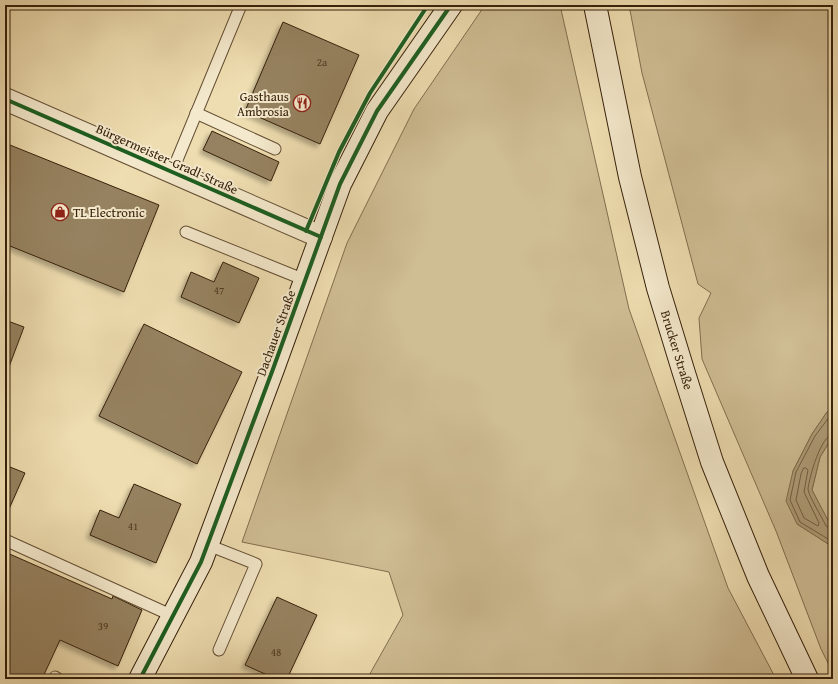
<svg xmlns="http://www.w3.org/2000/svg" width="838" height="684" font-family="'Gentium Book Plus',serif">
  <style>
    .green { fill: #cfbd94; stroke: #826e4f }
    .water { fill: #af9d78; stroke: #7f6b4c }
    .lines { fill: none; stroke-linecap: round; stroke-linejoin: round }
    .shore { stroke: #725e41; stroke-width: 1 }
    .building { fill: #968260; stroke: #36200a; filter: url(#shadow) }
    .lane-casing { stroke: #644f34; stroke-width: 13 }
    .street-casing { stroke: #644f34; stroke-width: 24 }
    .secondary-casing { stroke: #36200a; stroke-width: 24 }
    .lane { stroke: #f4e9cc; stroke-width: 11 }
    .street { stroke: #f4e9cc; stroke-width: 22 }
    .secondary { stroke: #f4e9cc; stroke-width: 22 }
    .cycleway-casing { stroke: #f4e9cc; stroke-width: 6 }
    .cycleway { stroke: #1b5e20; stroke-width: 4 }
    .labels { text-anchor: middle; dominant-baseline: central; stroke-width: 4; stroke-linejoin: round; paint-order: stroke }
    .number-label { font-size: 11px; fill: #4e3820 }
    .poi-label { font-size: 13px; fill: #36200a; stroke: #f4e9cc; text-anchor: end }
    .street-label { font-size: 13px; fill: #36200a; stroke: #f4e9cc }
  </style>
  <defs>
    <filter id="shadow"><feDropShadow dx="-3.5" dy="3.5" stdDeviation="2" flood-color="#0004"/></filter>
  </defs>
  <rect width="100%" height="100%" fill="#eeddb0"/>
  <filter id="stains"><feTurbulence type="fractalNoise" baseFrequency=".005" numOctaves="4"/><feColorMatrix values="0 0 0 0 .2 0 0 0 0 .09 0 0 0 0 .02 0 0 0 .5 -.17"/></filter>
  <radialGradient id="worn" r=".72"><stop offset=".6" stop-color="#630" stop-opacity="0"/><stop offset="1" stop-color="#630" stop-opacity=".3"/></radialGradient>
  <g class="green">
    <path d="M488 5H560L629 309 728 588 776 679H367L403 615 389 572 242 542 347 243 414 109 483 8Z"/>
    <path d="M629 5H833V407L827 412 812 434 793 471 797 524 833 547V673L821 649 776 531 702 359 699 318 711 293 698 284 642 73Z"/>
    <path d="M833 436V526L830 525 812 490 820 457Z"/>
  </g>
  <path class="water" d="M833 407V436L820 457 812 490 830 524 833 526V547L797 524 786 501 793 471 812 434 827 412Z"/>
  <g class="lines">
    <g class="shore">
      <path d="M833 412 815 436 796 472 790 500 800 522 833 542"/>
      <path d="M833 434C821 435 809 478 808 489 808 495 823 519 826 526L829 528 833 529"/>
      <path d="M804 468H806L808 470 804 492 819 523 818 526 804 518 796 500 801 474Z"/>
    </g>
  </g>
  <g class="building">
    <path d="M283 22 359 55 320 144 245 111Z"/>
    <path d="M212 131 279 162 271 181 203 150Z"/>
    <path d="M5 143 159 205 124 292 5 244Z"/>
    <path d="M223 262 259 278 239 323 181 297 191 272 214 282Z"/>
    <path d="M5 320 24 327 7 372H5Z"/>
    <path d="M144 324 242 372 197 464 99 416Z"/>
    <path d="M5 465 25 473 5 518Z"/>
    <path d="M134 484 181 504 156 563 90 535 100 510 119 518Z"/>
    <path d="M5 552 112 599 113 596 142 610 118 666 60 640 42 679H5Z"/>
    <path d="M277 597 317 615 287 679H276L245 665Z"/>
  </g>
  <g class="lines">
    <defs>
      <g id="lane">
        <path d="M196 113 275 149"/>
        <path d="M172 172 241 5"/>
        <path d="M186 232 305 280"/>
        <path d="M5 540 173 616"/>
        <path d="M208 545 256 564 219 650"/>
        <path d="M55 677 58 679"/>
      </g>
      <path id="street" d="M5 99 321 237"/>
      <g id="secondary">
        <path d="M595 5 630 177 658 288 683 370 712 462 758 576 807 679"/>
        <path d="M140 679 201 562 273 369 340 184 377 111 451 5"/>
      </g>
    </defs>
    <use href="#lane" class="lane-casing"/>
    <use href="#street" class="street-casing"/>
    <use href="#secondary" class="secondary-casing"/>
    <use href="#lane" class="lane"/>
    <use href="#street" class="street"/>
    <use href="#secondary" class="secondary"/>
    <defs>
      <g id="cycleway">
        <path d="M5 99 321 237"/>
        <path d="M306 231 339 152 370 93 428 5"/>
        <path d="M140 679 201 562 273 369 340 184 377 111 451 5"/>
      </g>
    </defs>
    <use href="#cycleway" class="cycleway-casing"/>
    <use href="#cycleway" class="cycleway"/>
  </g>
  <defs>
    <symbol id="restaurant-ring" viewBox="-11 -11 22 22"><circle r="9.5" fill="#f4e9cc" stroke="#8f2418" stroke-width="1.5"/><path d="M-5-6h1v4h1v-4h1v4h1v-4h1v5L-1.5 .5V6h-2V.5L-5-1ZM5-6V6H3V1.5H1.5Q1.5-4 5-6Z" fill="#8f2418"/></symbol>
    <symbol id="shop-ring" viewBox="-11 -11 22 22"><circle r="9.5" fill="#f4e9cc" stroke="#8f2418" stroke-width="1.5"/><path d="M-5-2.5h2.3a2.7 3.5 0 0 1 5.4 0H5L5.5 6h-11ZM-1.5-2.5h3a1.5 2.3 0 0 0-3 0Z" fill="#8f2418"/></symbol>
  </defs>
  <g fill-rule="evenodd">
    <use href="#restaurant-ring" x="292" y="93" width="20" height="20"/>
    <use href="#shop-ring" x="50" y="202" width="20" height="20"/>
  </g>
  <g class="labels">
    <g class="number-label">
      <text x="322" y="62">2a</text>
      <text x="219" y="290">47</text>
      <text x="133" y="526">41</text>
      <text x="103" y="626">39</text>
      <text x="276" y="652">48</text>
    </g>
    <g class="poi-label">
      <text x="289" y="96">Gasthaus<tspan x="289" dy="15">Ambrosia</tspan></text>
      <text x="73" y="212" text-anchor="start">TL Electronic</text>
    </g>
    <g class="street-label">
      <text transform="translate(167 159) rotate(24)">Bürgermeister-Gradl-Straße</text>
      <text transform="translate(276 333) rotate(-70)">Dachauer Straße</text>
      <text transform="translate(677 350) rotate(73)">Brucker Straße</text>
    </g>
  </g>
  <rect width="838" height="684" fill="none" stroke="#eeddb0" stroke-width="20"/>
  <rect x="6" y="6" width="826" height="672" fill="none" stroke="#36200a" stroke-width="2"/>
  <rect x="10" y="10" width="818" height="664" fill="none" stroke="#36200a"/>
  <rect width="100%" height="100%" filter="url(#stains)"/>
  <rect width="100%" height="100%" fill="url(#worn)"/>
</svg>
